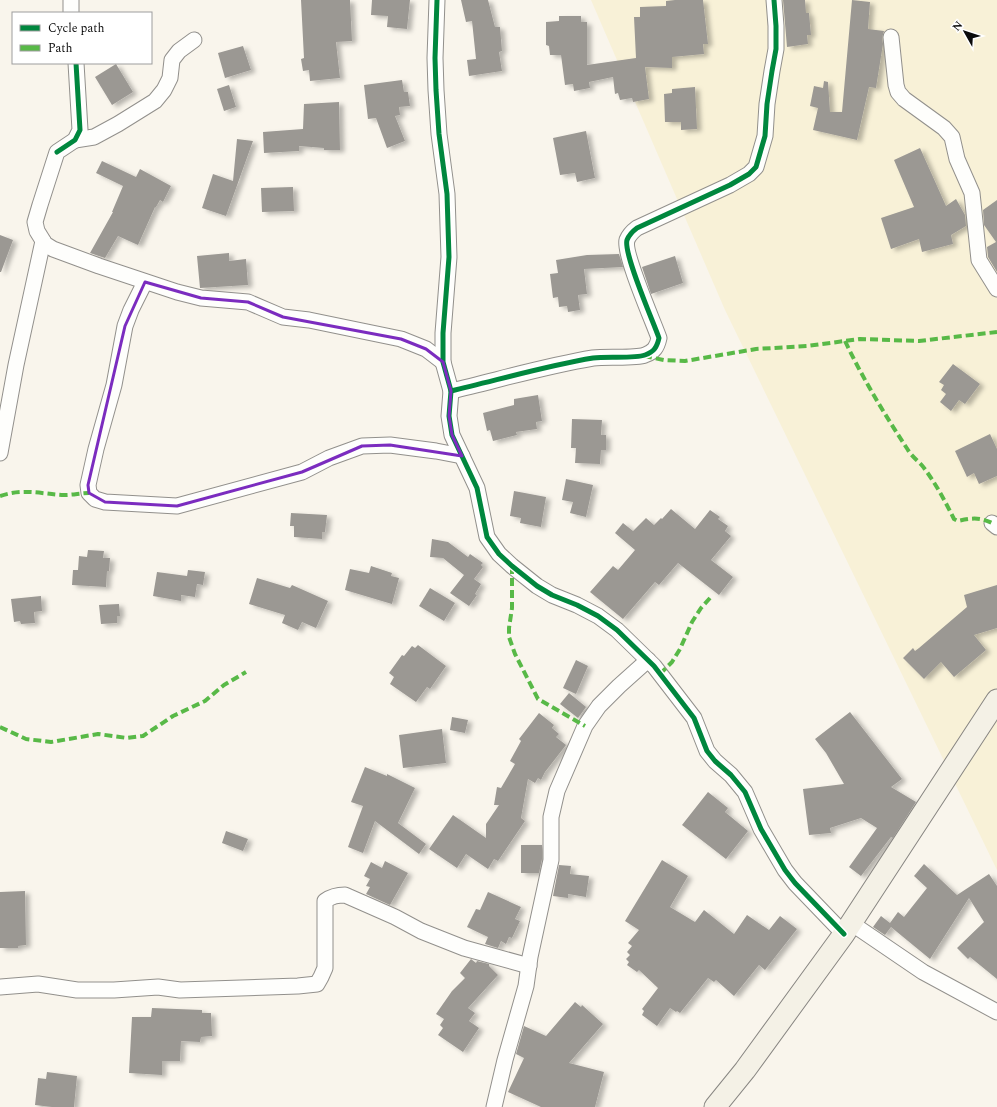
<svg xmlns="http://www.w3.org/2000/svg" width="997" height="1107" font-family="Spectral,serif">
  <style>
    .farmland { fill: #f8f1d7 }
    .building { fill: #9b9893; filter: url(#shadow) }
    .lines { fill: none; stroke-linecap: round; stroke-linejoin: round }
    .minor-casing { stroke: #92908c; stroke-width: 17 }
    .secondary-casing { stroke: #888682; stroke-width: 23 }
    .minor { stroke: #fefefc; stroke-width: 15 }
    .secondary { stroke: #f4f1e6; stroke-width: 21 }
    .quiet { stroke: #58b947; stroke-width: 4; stroke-dasharray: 8 4; stroke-linecap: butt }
    .cycleway-casing { stroke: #fff; stroke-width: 8 }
    .cycleway { stroke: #00873e; stroke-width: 5 }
    .marked { fill: none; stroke: #7b2cbf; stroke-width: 3; stroke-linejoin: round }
  </style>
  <defs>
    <filter id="shadow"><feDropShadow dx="4.5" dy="2.5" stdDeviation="2" flood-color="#0004"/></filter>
  </defs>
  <rect width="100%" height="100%" fill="#f9f5ec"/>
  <path class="farmland" d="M591 0H997V870L725 310Z"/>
  <g class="building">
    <path d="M301 0H350L352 41 336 42 340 78 310 81 309 70 303 71 301 59 304 58Z"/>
    <path d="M372 0H410L407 29 387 27 388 16 371 15Z"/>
    <path d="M461 0H488L495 27H500L502 51 499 52 502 71 469 76 467 60 476 59 472 21 466 22Z"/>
    <path d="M675 0H703L708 44H703L704 54 672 57V68L645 67 649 99 633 102 632 98 620 100 618 93 615 94 613 77 589 82 590 88 574 91 573 84 565 85 561 55H550L549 46 546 45V22L559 21V16H581V22H587V65L636 58 634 17H640V7L666 6V1Z"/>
    <path d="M783 0H805L806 13H809L811 35H807L808 44 787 47Z"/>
    <path d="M852 0 870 2 868 29 884 31 882 38 883 44 876 88 869 87 857 140 813 130 818 108 810 106 814 86 823 88 824 81 828 82 830 112H842Z"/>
    <path d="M243 46 251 70 225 78 218 53Z"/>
    <path d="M116 64 133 92 112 105 95 77Z"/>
    <path d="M402 80 404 92H408L410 106 399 107 400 115 395 116 405 141 387 148 376 118 368 119 364 85Z"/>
    <path d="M229 85 236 107 224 111 217 89Z"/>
    <path d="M695 87 697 129 681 130V122H665L664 94 672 93V89Z"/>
    <path d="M339 102 340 150H324V148L299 146V151L264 153 263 132 303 129 304 104Z"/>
    <path d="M586 131 595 178 577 182 575 173 560 175 553 138Z"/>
    <path d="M237 139 253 141 226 216 202 208 213 174 233 181Z"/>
    <path d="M920 148 946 206 956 199 965 215 966 226 951 235 953 244 922 252 919 239 891 249 881 218 914 207 894 160Z"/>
    <path d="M102 161 136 177 140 169 171 186 163 202 160 200 156 207H155L138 245 118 236 105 258 90 253 113 212H112L123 186 96 173Z"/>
    <path d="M293 187 294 211 262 212 261 188Z"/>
    <path d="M997 200V272L988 257 987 247 996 242 984 225 983 210Z"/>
    <path d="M0 235 13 240 1 272H0Z"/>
    <path d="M229 253V261L246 259 248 285 200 288 197 256Z"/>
    <path d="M619 254 623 267 584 269 587 294 578 295 580 310 568 312 567 306 559 307 558 297 553 298 550 274 558 273 556 260 587 255Z"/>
    <path d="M675 256 683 283 651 294 642 267Z"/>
    <path d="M953 364 980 384 965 404 959 400 951 411 940 402 946 394 941 390 944 385 939 382Z"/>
    <path d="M538 395 542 421 536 422 537 429 516 432 517 435 493 441 490 430 487 431 483 413 514 405V399Z"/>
    <path d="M572 419 602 420 601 435H606V450H601L600 464 575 463 576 448H571Z"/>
    <path d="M990 434 997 449V476L979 484 974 473 967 477 955 451Z"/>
    <path d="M566 479 593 485 586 517 570 513 573 502 562 500Z"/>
    <path d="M514 491 546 497 541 527 520 523 521 518 510 516Z"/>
    <path d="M671 509 695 529 710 510 720 517 718 519 728 526 725 531 731 536 711 560 733 577 719 595 678 563 659 585 655 582 623 619 590 592 613 566 618 570 635 550 615 533 623 523 633 531 646 518 654 525 661 518 662 519Z"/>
    <path d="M291 513 327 515 325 532H322V539L294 537V526H290Z"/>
    <path d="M432 539 448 542 468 557 470 554 483 563 481 565 483 567 474 579 481 584 475 594 477 595 469 606 450 593 464 575 443 558 430 557Z"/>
    <path d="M88 550 104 551 103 558H110L109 571H107L106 587 72 585 73 570H78L79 556 87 557Z"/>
    <path d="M371 566 392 573 391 576 399 578 392 604 345 590 350 569 369 573Z"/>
    <path d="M188 570 205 572 203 585 197 584 195 597 181 595V601L153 596 157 572 187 576Z"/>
    <path d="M257 578 290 588 292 585 328 601 316 628 302 622 298 630 282 623 285 615 249 604Z"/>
    <path d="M997 585V628L974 635 986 650 954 677 941 662 924 679 903 658 913 648 915 651 919 648 967 607 964 595Z"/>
    <path d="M430 588 455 603 444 621 419 606Z"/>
    <path d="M41 596 42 611 34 612 35 623 21 624 20 621 14 622 11 599Z"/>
    <path d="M119 604 120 616H117V623L101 624 99 605Z"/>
    <path d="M418 645 446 666 430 689 427 687 416 702 390 684 394 677 389 673 402 655 404 656 412 646 415 648Z"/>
    <path d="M576 660 588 666 576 694 563 688Z"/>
    <path d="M569 693 586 707 578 718 560 704Z"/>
    <path d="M850 712 902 779 891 787 916 802 893 838 891 837 861 876 849 867 877 828 861 818 830 828 831 833 809 835 803 789 844 784 826 753 815 739Z"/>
    <path d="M539 713 554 725 552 728 559 734 556 737 566 745 545 772 541 780 538 778 535 783 528 779 521 818 525 821 498 861 494 859 488 869 466 854 457 868 429 849 453 815 486 838V824L499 805H494L497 787 501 788 515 764 510 761 521 741 519 739Z"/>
    <path d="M452 717 468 720 465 733 450 730Z"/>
    <path d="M442 729 446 763 403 768 399 735Z"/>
    <path d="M365 767 387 776V774L415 788 398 823 426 844 419 854 375 821 363 853 348 847 363 806 351 802Z"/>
    <path d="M708 792 728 808 725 812 748 831 726 859 682 825Z"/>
    <path d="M226 831 248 839 243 851 222 843Z"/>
    <path d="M521 845H542V859L539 873H521Z"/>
    <path d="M662 860 688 876 670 907 695 922 704 910 734 934 747 915 769 930 780 916 797 929 765 970 759 965 734 996 716 980 714 982 708 978 680 1013 677 1011 676 1012 670 1008 657 1026 642 1015 644 1011 642 1009 658 988 639 970 637 972 627 965 629 962 626 959 630 955 627 952 632 946 628 943 639 930 625 921Z"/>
    <path d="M385 861 408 873 390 905 366 894 370 887 366 886 370 879 364 876 371 862 382 868Z"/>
    <path d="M924 864 957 895 989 874 997 886V979L970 957 968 959 957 948 984 922 969 898 930 959 891 927 885 935 873 927 881 916 890 923 898 912 904 917 927 888 914 876Z"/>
    <path d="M559 865 571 866 570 874 589 876 586 897 568 894V898L553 896Z"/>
    <path d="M25 891 26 945 18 946V948H0V892Z"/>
    <path d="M488 892 521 907 515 919 520 921 512 938 509 937 506 944 501 941 498 948 485 944 488 937 467 927 476 909 480 910Z"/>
    <path d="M471 959 476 963 477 961 489 964V966L498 975 468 1008 475 1013 469 1021 479 1028 463 1052 438 1035 443 1028 440 1025 444 1019 436 1014 452 991 465 978 460 973Z"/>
    <path d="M575 1002 581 1007 582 1005 603 1024 569 1063 604 1072 595 1107H541L508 1092 524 1058 516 1054 524 1026 546 1036Z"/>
    <path d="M152 1008 202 1010V1013H211L212 1036 201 1037 200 1042 181 1041 180 1061H162V1075L129 1073 132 1017H151Z"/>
    <path d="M47 1072 77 1076 74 1107H52L35 1105 38 1078 46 1079Z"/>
  </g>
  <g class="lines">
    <defs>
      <g id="minor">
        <path d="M71 0V13"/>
        <path d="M437 0 435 58 436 90 439 134 447 194 449 257 443 333V362L451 391 449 416 452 435 477 488 487 537 499 554 512 566 537 586 552 595 577 605 598 616 617 630 654 666 694 718 707 751 715 761 731 775 745 792 761 829 785 870 795 883 844 934"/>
        <path d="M891 37 896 85 898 92 904 99 944 128 952 137 957 159 972 193 979 260 997 289"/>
        <path d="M76 63 80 130 75 140 57 152 40 205 35 222 37 231 45 244 53 249 99 266 177 292 201 298 248 302 283 317 309 320 401 339 426 349 443 362"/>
        <path d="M75 140 94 137 118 124 155 101 164 90 170 78 172 60 179 51 194 40"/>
        <path d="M145 282 131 310 125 326 114 385 96 449 88 485 89 493 95 499 105 502 177 506 302 472 329 458 362 446 390 445 436 451 462 456"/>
        <path d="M451 391C498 380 545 366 593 358 607 356 634 359 645 355 654 352 657 347 659 338 653 321 623 253 627 240 629 235 633 231 637 228L730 185 749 174 756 167 765 136 767 104 772 71 776 49V26L774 0"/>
        <path d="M0 453 16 365 43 241"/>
        <path d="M992 523 997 527"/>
        <path d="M851 923 923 972 997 1012"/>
        <path d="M0 987 38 984 77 990H114L158 987 180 990 298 986 317 984 321 977 325 968V901C332 896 337 895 345 895L395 917 421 931 464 948 529 966"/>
        <path d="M494 1107 505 1060 526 986 530 957 551 860V817L557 791 585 726 599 706 619 686 648 660"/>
      </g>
      <path id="secondary" d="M715 1107 745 1070 844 934 997 700"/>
    </defs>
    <use href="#minor" class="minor-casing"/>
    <use href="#secondary" class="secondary-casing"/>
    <use href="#minor" class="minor"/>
    <use href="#secondary" class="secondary"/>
    <g class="quiet">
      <path d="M845 341C863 379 885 415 908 450 912 457 920 462 924 468 936 484 945 501 954 519L958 521C971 518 980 517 992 523"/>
      <path d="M644 356 664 360 685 361 756 349 807 346 860 339 919 341 997 332"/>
      <path d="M0 496C24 488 41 494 64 495 73 495 81 493 89 493"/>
      <path d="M512 566V608L509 628V637L515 654 538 699 585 726"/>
      <path d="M660 674 672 662 680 649 692 622 701 608 710 598"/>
      <path d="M0 727 26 739 51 742 98 734 127 738 143 736 173 716 205 701 224 685 246 672"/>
    </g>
    <defs>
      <g id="cycleway">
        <path d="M437 0 435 58 436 90 439 134 447 194 449 257 443 333V362L451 391 449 416 452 435 477 488 487 537 499 554 512 566 537 586 552 595 577 605 598 616 617 630 654 666 694 718 707 751 715 761 731 775 745 792 761 829 785 870 795 883 844 934"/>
        <path d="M57 152 75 140 80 130 76 63"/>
        <path d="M451 391C498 380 545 366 593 358 607 356 634 359 645 355 654 352 657 347 659 338 653 321 623 253 627 240 629 235 633 231 637 228L730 185 749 174 756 167 765 136 767 104 772 71 776 49V26L774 0"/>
      </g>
    </defs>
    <use href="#cycleway" class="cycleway-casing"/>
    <use href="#cycleway" class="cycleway"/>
  </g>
  <path class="marked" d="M145 282 201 298 248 302 283 317 401 339 426 349 443 362 451 391 449 416 452 435 462 456 390 445 362 446 302 472 177 506 105 502 89 493 88 485 125 326Z"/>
  <rect x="12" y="12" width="140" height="52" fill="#ffffff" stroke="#9d9d9d"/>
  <rect x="20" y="25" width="20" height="6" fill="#00873e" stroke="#9d9d9d"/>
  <text x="48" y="32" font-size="12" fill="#0a0a0a">Cycle path</text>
  <rect x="20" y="45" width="20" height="6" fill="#58b947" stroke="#9d9d9d"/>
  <text x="48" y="52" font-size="12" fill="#0a0a0a">Path</text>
  <g transform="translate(965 32) rotate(309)" stroke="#ffffff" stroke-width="3" paint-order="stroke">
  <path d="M0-3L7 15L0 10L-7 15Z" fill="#0a0a0a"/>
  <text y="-6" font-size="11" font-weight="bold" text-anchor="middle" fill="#0a0a0a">N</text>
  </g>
</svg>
